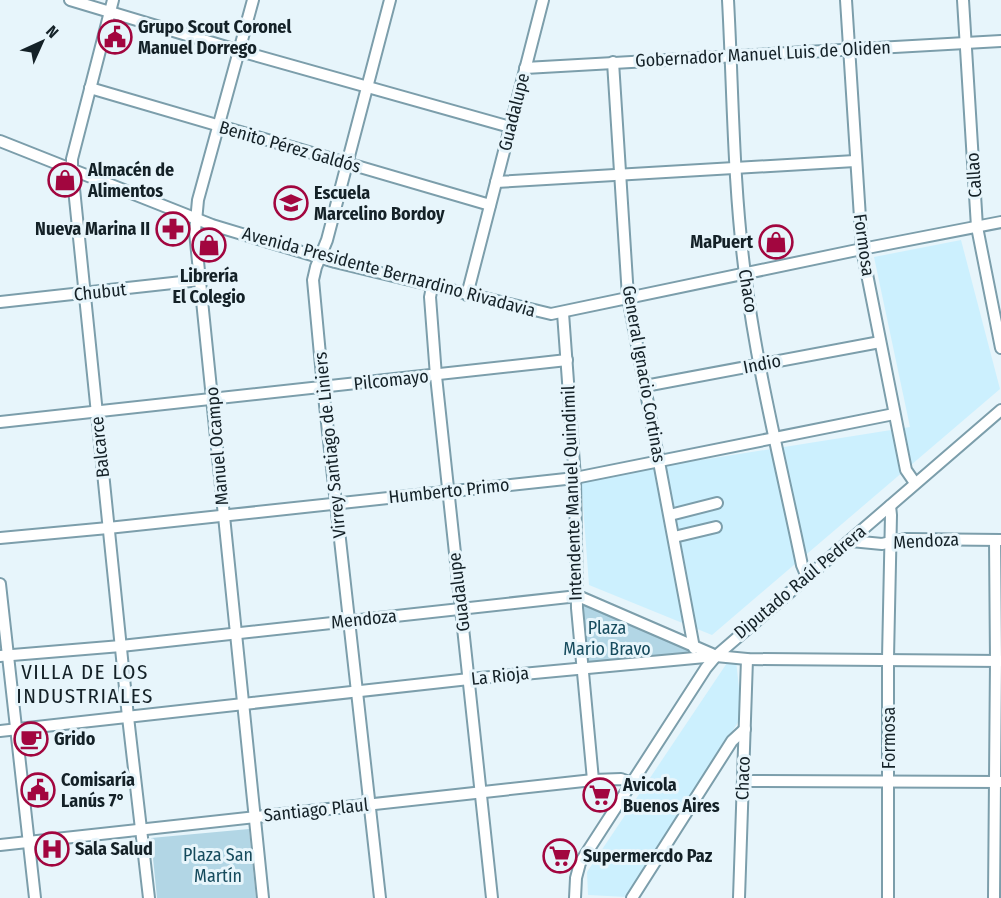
<svg xmlns="http://www.w3.org/2000/svg" width="1001" height="898" font-family="'Fira Sans Condensed',sans-serif">
  <style>
    .built { fill: #ccf0fe }
    .green { fill: #b2d6e5 }
    .lines { fill: none; stroke-linecap: round; stroke-linejoin: round }
    .minor-casing { stroke: #7c9eab; stroke-width: 14 }
    .minor { stroke: #fff; stroke-width: 10 }
    .labels { text-anchor: middle; dominant-baseline: central; stroke-width: 6; stroke-linejoin: round; paint-order: stroke }
    .poi-label { font-size: 18px; font-weight: bold; fill: #142127; stroke: #e7f5fb; text-anchor: start }
    .street-label { font-size: 18px; fill: #142127; stroke: #e7f5fb }
    .park-label { font-size: 18px; fill: #164b5d; stroke: #e7f5fb }
    .quarter-label { font-size: 21px; letter-spacing: 1.5px; fill: #142127; stroke: #e7f5fb }
  </style>
  <rect width="100%" height="100%" fill="#e7f5fb"/>
  <g class="built">
    <path d="M961 240 1000 389 712 635 589 585 581 479 910 427 874 257Z"/>
    <path d="M735 651 742 716 627 897 588 895 587 872Z"/>
  </g>
  <g class="green">
    <path d="M578 596 716 656 581 667Z"/>
    <path d="M249 829 256 898H157L151 838Z"/>
  </g>
  <g class="lines">
    <defs>
      <g id="minor">
        <path d="M70 0 240 51 510 127"/>
        <path d="M113 0 72 159V169L128 717 149 898"/>
        <path d="M253 0 198 200 195 232 263 898"/>
        <path d="M728 0C733 91 733 183 745 274 757 371 782 468 802 565L807 577"/>
        <path d="M846 0 862 249 906 470 915 483"/>
        <path d="M963 0 977 227 1001 348"/>
        <path d="M613 62 628 297 694 648"/>
        <path d="M525 68 1001 41"/>
        <path d="M90 88 490 205"/>
        <path d="M0 141 212 225 335 262 551 314 862 249 1001 222"/>
        <path d="M496 182 855 161"/>
        <path d="M432 287 430 297 436 376 492 898"/>
        <path d="M467 295 543 0"/>
        <path d="M0 302 200 280"/>
        <path d="M563 313 575 478 577 608 593 780"/>
        <path d="M645 386 880 342"/>
        <path d="M0 422 567 360"/>
        <path d="M670 515 717 503"/>
        <path d="M674 537 716 527"/>
        <path d="M0 538 108 528 575 478 894 414"/>
        <path d="M851 541 882 544 905 539 1001 540"/>
        <path d="M0 584 35 898"/>
        <path d="M0 656 121 646 578 596 712 654"/>
        <path d="M0 731 469 679 716 656 747 659 1001 661"/>
        <path d="M744 781 1001 782"/>
        <path d="M0 845 593 780 621 779 632 783"/>
        <path d="M380 898 323 387 313 280 316 267 327 240 390 0"/>
        <path d="M575 898 576 878 580 863 706 668 716 656 1001 410"/>
        <path d="M632 898 732 741 745 729"/>
        <path d="M739 898 747 659"/>
        <path d="M888 898V658L891 515 890 506"/>
        <path d="M994 898 996 661 995 540"/>
      </g>
    </defs>
    <use href="#minor" class="minor-casing"/>
    <use href="#minor" class="minor"/>
  </g>
  <defs>
    <symbol id="civic-ring" viewBox="-11 -11 22 22"><circle r="9.5" fill="#e7f5fb" stroke="#a2063f" stroke-width="1.5"/><path d="M-.6-6.5H3V-4.5H.6V-3L4-1V1h2V6H-6V1h2V-1L-.6-3ZM-1.2 2.5V6h2.4V2.5Z" fill="#a2063f"/></symbol>
    <symbol id="shop-ring" viewBox="-11 -11 22 22"><circle r="9.5" fill="#e7f5fb" stroke="#a2063f" stroke-width="1.5"/><path d="M-5-2.5h2.3a2.7 3.5 0 0 1 5.4 0H5L5.5 6h-11ZM-1.5-2.5h3a1.5 2.3 0 0 0-3 0Z" fill="#a2063f"/></symbol>
    <symbol id="school-ring" viewBox="-11 -11 22 22"><circle r="9.5" fill="#e7f5fb" stroke="#a2063f" stroke-width="1.5"/><path d="M0-5L7-2L0 1L-7-2ZM-4 1L0 2.5L4 1V4Q0 6-4 4Z" fill="#a2063f"/></symbol>
    <symbol id="pharmacy-ring" viewBox="-11 -11 22 22"><circle r="9.5" fill="#e7f5fb" stroke="#a2063f" stroke-width="1.5"/><path d="M-2-6h4v4h4v4h-4v4h-4v-4h-4v-4h4Z" fill="#a2063f"/></symbol>
    <symbol id="cafe-ring" viewBox="-11 -11 22 22"><circle r="9.5" fill="#e7f5fb" stroke="#a2063f" stroke-width="1.5"/><path d="M-5.5-4.5H6V0H3Q3 3.5 0 3.5H-2.5Q-5.5 3.5-5.5 0ZM3-3.2v2h1.7v-2ZM-6 4.5H4V6H-6Z" fill="#a2063f"/></symbol>
    <symbol id="supermarket-ring" viewBox="-11 -11 22 22"><circle r="9.5" fill="#e7f5fb" stroke="#a2063f" stroke-width="1.5"/><path d="M-6-5.5h2.5l.6 2H6L4.5 2H-2.5L-4.4-4H-6ZM-1.5 3.2a1.3 1.3 0 1 0 .1 0ZM3 3.2a1.3 1.3 0 1 0 .1 0Z" fill="#a2063f"/></symbol>
    <symbol id="hospital-ring" viewBox="-11 -11 22 22"><circle r="9.5" fill="#e7f5fb" stroke="#a2063f" stroke-width="1.5"/><path d="M-5-5h3v3.5h4V-5h3V5h-3V1.5h-4V5h-3Z" fill="#a2063f"/></symbol>
  </defs>
  <g fill-rule="evenodd">
    <use href="#civic-ring" x="96" y="18" width="38" height="38"/>
    <use href="#shop-ring" x="46" y="161" width="38" height="38"/>
    <use href="#school-ring" x="272" y="184" width="38" height="38"/>
    <use href="#pharmacy-ring" x="154" y="210" width="38" height="38"/>
    <use href="#shop-ring" x="757" y="223" width="38" height="38"/>
    <use href="#shop-ring" x="190" y="226" width="38" height="38"/>
    <use href="#cafe-ring" x="12" y="720" width="38" height="38"/>
    <use href="#civic-ring" x="19" y="771" width="38" height="38"/>
    <use href="#supermarket-ring" x="581" y="776" width="38" height="38"/>
    <use href="#hospital-ring" x="33" y="830" width="38" height="38"/>
    <use href="#supermarket-ring" x="541" y="837" width="38" height="38"/>
  </g>
  <g class="labels">
    <g class="poi-label">
      <text x="138" y="27">Grupo Scout Coronel<tspan x="138" dy="21">Manuel Dorrego</tspan></text>
      <text x="88" y="170">Almacén de<tspan x="88" dy="21">Alimentos</tspan></text>
      <text x="314" y="193">Escuela<tspan x="314" dy="21">Marcelino Bordoy</tspan></text>
      <text x="150" y="229" text-anchor="end">Nueva Marina II</text>
      <text x="753" y="242" text-anchor="end">MaPuert</text>
      <text x="209" y="276" text-anchor="middle">Librería<tspan x="209" dy="21">El Colegio</tspan></text>
      <text x="54" y="739">Grido</text>
      <text x="61" y="780">Comisaría<tspan x="61" dy="21">Lanús 7°</tspan></text>
      <text x="623" y="785">Avicola<tspan x="623" dy="21">Buenos Aires</tspan></text>
      <text x="75" y="849">Sala Salud</text>
      <text x="583" y="856">Supermercdo Paz</text>
    </g>
    <g class="street-label">
      <text transform="translate(763 54) rotate(-3)">Gobernador Manuel Luis de Oliden</text>
      <text transform="translate(514 112) rotate(-76)">Guadalupe</text>
      <text transform="translate(290 147) rotate(16)">Benito Pérez Galdós</text>
      <text transform="translate(974 175) rotate(-94)">Callao</text>
      <text transform="translate(864 245) rotate(82)">Formosa</text>
      <text transform="translate(389 272) rotate(15)">Avenida Presidente Bernardino Rivadavia</text>
      <text transform="translate(748 291) rotate(81)">Chaco</text>
      <text transform="translate(100 292) rotate(-6)">Chubut</text>
      <text transform="translate(762 364) rotate(-11)">Indio</text>
      <text transform="translate(644 374) rotate(80)">General Ignacio Cortinas</text>
      <text transform="translate(391 380) rotate(-6)">Pilcomayo</text>
      <text transform="translate(330 445) rotate(-96)">Virrey Santiago de Liniers</text>
      <text transform="translate(217 446) rotate(-95)">Manuel Ocampo</text>
      <text transform="translate(100 447) rotate(-96)">Balcarce</text>
      <text transform="translate(449 491) rotate(-6)">Humberto Primo</text>
      <text transform="translate(572 493) rotate(-92)">Intendente Manuel Quindimil</text>
      <text transform="translate(926 541) rotate(-3)">Mendoza</text>
      <text transform="translate(800 582) rotate(-40)">Diputado Raúl Pedrera</text>
      <text transform="translate(459 592) rotate(-97)">Guadalupe</text>
      <text transform="translate(364 619) rotate(-6)">Mendoza</text>
      <text transform="translate(500 676) rotate(-6)">La Rioja</text>
      <text transform="translate(889 738) rotate(-90)">Formosa</text>
      <text transform="translate(743 778) rotate(-88)">Chaco</text>
      <text transform="translate(316 810) rotate(-6)">Santiago Plaul</text>
    </g>
    <g class="park-label">
      <text x="607" y="628">Plaza<tspan x="607" dy="21">Mario Bravo</tspan></text>
      <text x="218" y="855">Plaza San<tspan x="218" dy="21">Martín</tspan></text>
    </g>
    <g class="quarter-label">
      <text x="85" y="672">VILLA DE LOS<tspan x="85" dy="24">INDUSTRIALES</tspan></text>
    </g>
  </g>
  <g transform="translate(42 42) rotate(45)" stroke="#e7f5fb" stroke-width="4.5" paint-order="stroke">
  <path d="M0-4.5L10 22L0 15L-10 22Z" fill="#142127"/>
  <text y="-9" font-size="16" font-weight="bold" text-anchor="middle" fill="#142127">N</text>
  </g>
</svg>
